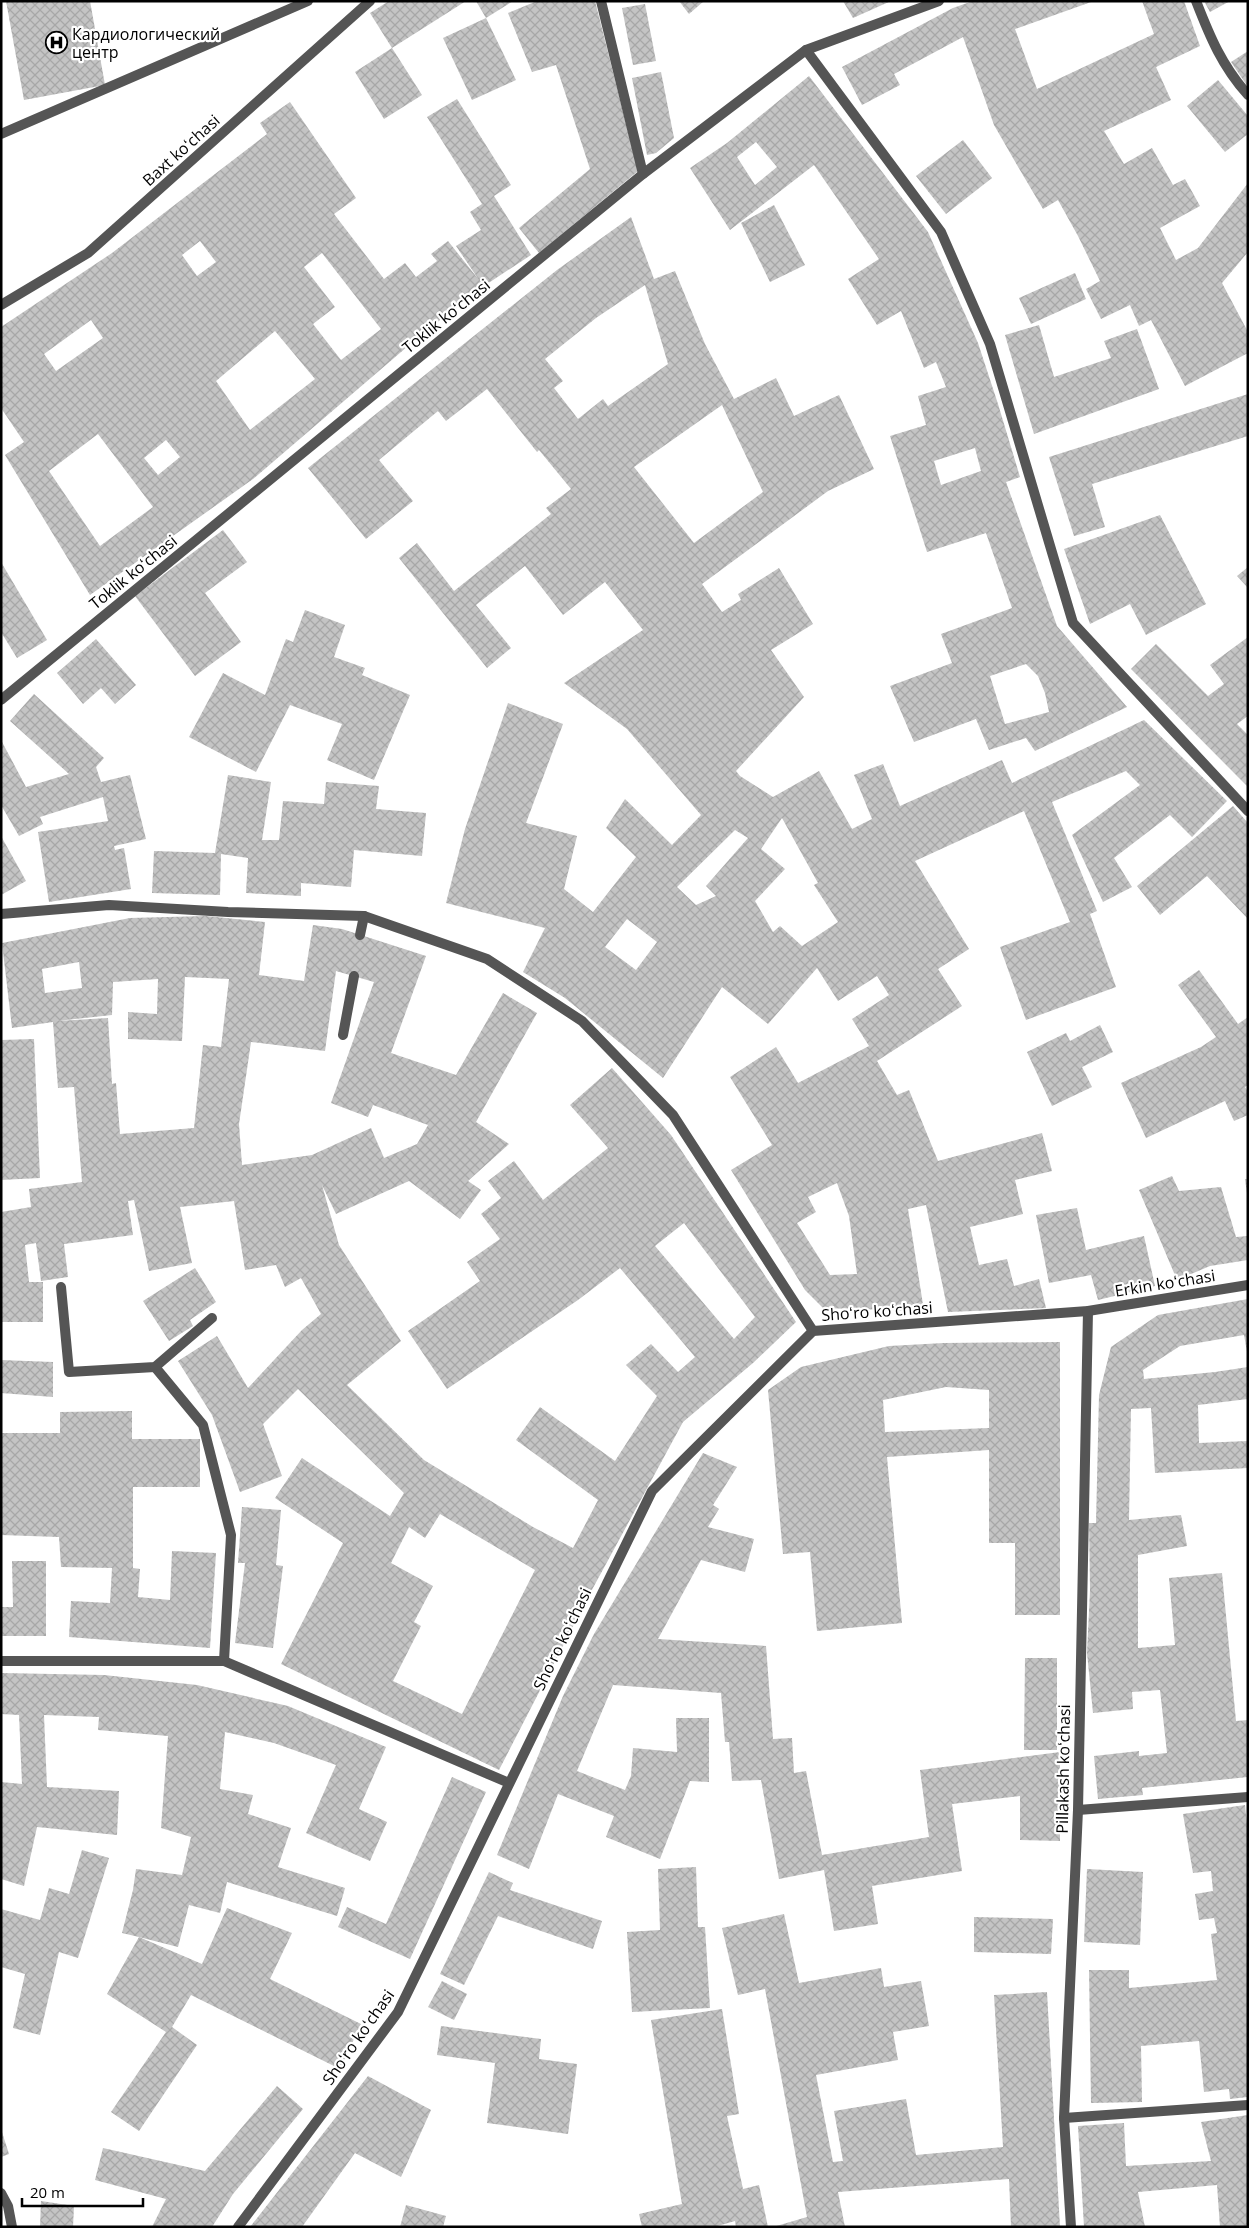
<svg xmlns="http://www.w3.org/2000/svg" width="1249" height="2228" font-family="'Open Sans',sans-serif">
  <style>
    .building { fill: url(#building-cross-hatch); fill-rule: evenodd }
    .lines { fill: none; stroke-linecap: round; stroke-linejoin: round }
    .lane { stroke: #555; stroke-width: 10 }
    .street { stroke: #555; stroke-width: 10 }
    .labels { text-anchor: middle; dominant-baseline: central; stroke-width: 4.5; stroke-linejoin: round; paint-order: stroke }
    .poi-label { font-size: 16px; fill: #000; stroke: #fff; text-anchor: start }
    .street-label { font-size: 16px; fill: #000; stroke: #fff }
  </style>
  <defs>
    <pattern id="building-cross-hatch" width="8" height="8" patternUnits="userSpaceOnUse" patternTransform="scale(1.25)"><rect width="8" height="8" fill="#c4c4c4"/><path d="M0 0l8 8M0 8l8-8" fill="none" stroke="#a7a7a7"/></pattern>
  </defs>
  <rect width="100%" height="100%" fill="#fff"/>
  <g class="building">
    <path d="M6 1H90L105 85 24 100Z"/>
    <path d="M389 1H466L392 48 370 13Z"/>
    <path d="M476 1H513L486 18Z"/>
    <path d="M537 1H595L638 171 539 253 519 228 590 169 556 65 532 72 508 13Z"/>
    <path d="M679 1H704L689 14Z"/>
    <path d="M843 1H891L853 18Z"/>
    <path d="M973 1H1094L1015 29 1037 89 1154 34 1142 1H1184L1200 46 1156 67 1171 100 1104 131 1124 164 1152 148 1173 185 1185 179 1200 206 1160 228 1176 260 1198 248 1248 183V252L1222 283 1248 332V353L1185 386 1151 320 1139 326 1130 305 1101 319 1086 289 1100 281 1078 236 1058 200 1043 209 1017 165 994 125 963 37 894 74 900 85 862 105 842 67 953 8Z"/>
    <path d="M1204 1H1230L1210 12Z"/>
    <path d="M645 4 656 61 633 65 622 8Z"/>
    <path d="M486 18 516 80 472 100 443 38Z"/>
    <path d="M392 48 422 95 384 119 355 72Z"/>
    <path d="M1248 51V87L1231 62Z"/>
    <path d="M661 72 674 138 656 153 647 155 632 78Z"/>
    <path d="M809 76 928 232 978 343 998 404 1020 477 1006 482 1057 626 1127 707 1035 751 1026 738 989 750 976 719 914 742 890 686 952 663 941 634 1012 608 986 533 927 552 890 436 926 425 918 396 946 387 936 362 924 368 901 311 877 325 848 279 879 259 814 165 730 230 690 168 727 143ZM756 142 777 167 755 185 737 157ZM975 448 981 471 941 485 934 461ZM1026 664 1038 676 1045 693 1049 712 1005 724 990 676Z"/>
    <path d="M1218 80 1248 116V134L1225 152 1187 106Z"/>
    <path d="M457 99 511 185 494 196 531 255 484 286 422 334 253 479 90 595 5 455 24 442 1 408V327L112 253 267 134 260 123 290 102 356 198 334 214 384 279 405 263 416 277 437 261 431 254 448 241 479 280 456 246 481 230 470 212 482 204 427 117ZM200 241 216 262 197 276 182 255ZM322 253 381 329 341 360 313 324 335 307 304 267ZM91 320 103 338 56 371 44 354ZM275 331 315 379 250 430 216 381ZM98 434 153 507 100 546 49 471ZM166 440 180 457 158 475 144 458Z"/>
    <path d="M963 140 992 178 946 214 916 176Z"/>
    <path d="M774 205 805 265 770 282 741 223Z"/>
    <path d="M631 217 654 279 675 271 705 344 734 399 776 378 794 416 839 395 874 469 828 491 702 584 722 612 741 600 738 594 779 568 813 624 771 650 804 697 736 771 740 776 773 797 819 771 852 829 872 819 854 775 883 764 900 806 1002 760 1012 783 1144 720 1227 801 1192 837 1170 815 1114 858 1132 887 1103 902 1072 835 1140 785 1126 771 1052 802 1097 911 1090 914 1116 987 1026 1020 1000 947 1070 922 1024 811 915 861 969 949 938 969 962 1006 877 1061 897 1095 909 1090 938 1161 1042 1133 1052 1171 1015 1180 1023 1214 970 1227 979 1265 1007 1259 1014 1286 1039 1279 1046 1308 948 1312 926 1205 908 1209 924 1311 823 1308 805 1290 731 1170 772 1145 730 1077 776 1047 798 1083 869 1046 852 1019 889 995 877 976 838 1001 817 968 768 1024 722 987 663 1078 565 998 523 972 545 928 446 903 465 829 508 703 563 724 526 823 577 836 564 889 593 912 636 857 606 828 625 799 672 845 701 815 627 729 564 683 643 630 605 582 563 615 525 566 476 605 511 648 487 668 399 558 417 543 454 591 551 514 546 508 571 489 539 450 537 452 487 389 446 421 438 411 379 460 413 501 366 539 308 468 557 270ZM645 285 668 364 608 406 603 399 578 419 554 388 563 381 545 359 596 318ZM722 405 763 492 694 543 634 467ZM782 818 818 883 814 885 838 922 802 946 780 926 773 932 755 901 785 869 761 849ZM735 830 748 838 706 886 716 896 696 905 677 887ZM627 919 657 942 636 970 605 947ZM837 1183 849 1216 857 1274 830 1275 797 1223 816 1212 808 1197Z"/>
    <path d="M1075 273 1086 299 1031 324 1019 298Z"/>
    <path d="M1039 325 1054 377 1111 358 1104 341 1137 329 1159 389 1034 434 1005 335Z"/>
    <path d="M1248 394V436L1092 484 1105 527 1074 536 1049 457Z"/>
    <path d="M1160 515 1206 604 1146 635 1130 604 1090 624 1064 549Z"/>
    <path d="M223 530 247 562 205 593 241 642 195 676 135 596Z"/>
    <path d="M1 562 47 640 17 658 1 632Z"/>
    <path d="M1248 567V588L1237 576Z"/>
    <path d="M305 610 345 625 334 657 365 668 362 675 410 695 374 780 327 760 342 724 290 705 256 772 189 737 223 673 265 695 286 639 293 642Z"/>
    <path d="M1248 637V716L1237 724 1248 735V787L1131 669 1156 644 1208 696 1224 684 1210 665Z"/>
    <path d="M96 639 136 685 115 704 101 688 83 704 57 673Z"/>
    <path d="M34 694 104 758 96 767 101 782 130 775 146 839 114 846 115 850 124 848 131 889 49 902 38 832 108 821 103 797 40 817 43 824 19 836 1 805V740L26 787 69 774 10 721Z"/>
    <path d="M228 775 271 782 262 840H279L283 801 324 804 326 782 379 786 376 809 426 813 422 856 354 850 351 887 301 883V896L246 893 248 858 221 854 220 895 152 893 154 851 215 853Z"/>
    <path d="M1233 806 1248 823V919L1207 876 1160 915 1137 886Z"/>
    <path d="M1 836 26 881 1 895Z"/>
    <path d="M206 916 265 922 259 975 304 981 313 925 342 929 426 956 391 1053 456 1075 503 993 537 1013 476 1122 509 1144 468 1181 481 1190 460 1219 409 1181 336 1214 322 1185 339 1245 401 1341 347 1385 424 1460 533 1527 573 1548 598 1500 516 1440 540 1407 615 1461 657 1396 626 1365 651 1344 678 1372 695 1357 620 1268 578 1300 447 1389 408 1331 480 1281 467 1262 500 1239 481 1214 501 1198 488 1181 514 1161 543 1200 608 1148 570 1105 612 1068 671 1135 796 1322 753 1363 683 1422 587 1599 499 1770 281 1664 343 1543 275 1498 302 1458 390 1516 404 1493 298 1389 263 1424 282 1476 240 1492 212 1415 178 1361 217 1336 248 1388 302 1330 321 1314 301 1278 285 1287 276 1265 245 1270 234 1201 180 1207 192 1263 149 1271 134 1200 128 1201 133 1235 64 1244 68 1277 41 1281 36 1243 25 1245 29 1282H43V1322H1V1212L31 1207 29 1189 82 1182 74 1087 58 1088 53 1022 12 1028 2 943 130 918ZM79 962 82 988 45 993 42 969ZM336 971 374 982 331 1103 368 1117 373 1105 428 1125 417 1144 384 1158 371 1128 312 1155 242 1165 239 1124 251 1042 325 1051ZM185 977 229 979 221 1047 203 1045 194 1128 120 1134 116 1083 112 1084 108 1018 57 1021 112 1015 113 982 158 979 157 1014 128 1012V1039L182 1041ZM684 1223 755 1317 734 1339 655 1246ZM440 1514 535 1570 462 1714 393 1681 421 1626 414 1622 433 1586 391 1563 409 1527 425 1538Z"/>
    <path d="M1199 970 1238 1024 1248 1017V1085L1245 1087 1248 1092V1115L1234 1121 1225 1101 1146 1138 1121 1083 1201 1047 1216 1037 1178 985Z"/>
    <path d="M1100 1025 1113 1052 1082 1067 1092 1087 1052 1106 1027 1052 1066 1033 1070 1041Z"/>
    <path d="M34 1039 40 1178 1 1180V1040Z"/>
    <path d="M1172 1176 1179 1191 1221 1187 1236 1237 1248 1236V1260L1210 1266 1177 1280 1139 1190Z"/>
    <path d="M1245 1179H1248V1193H1247Z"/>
    <path d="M1077 1208 1086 1250 1144 1236 1155 1286 1098 1300 1091 1275 1049 1283 1036 1215Z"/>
    <path d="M195 1268 216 1302 190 1320 193 1326 169 1341 143 1301Z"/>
    <path d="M1248 1299V1357L1244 1335 1180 1346 1143 1370 1144 1379 1215 1372 1248 1367V1399L1198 1405 1199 1443 1248 1441V1468L1155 1473 1151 1408 1131 1409 1129 1520 1181 1515 1187 1546 1138 1555V1648L1175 1645 1169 1578 1222 1573 1236 1721 1248 1720V1777L1142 1788 1143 1795 1098 1799 1094 1756 1139 1751V1756L1167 1753 1160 1690 1132 1692 1133 1709 1093 1713 1087 1653 1090 1590 1089 1523H1096L1099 1395 1111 1347 1158 1315Z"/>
    <path d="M1060 1342V1615H1015V1543H989V1450L887 1457 902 1623 817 1631 810 1552 783 1554 768 1390 801 1367 889 1346 944 1343ZM946 1387 989 1390V1428L885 1432 883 1400Z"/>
    <path d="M1 1360 53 1362V1397L1 1393Z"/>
    <path d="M132 1411V1439H200V1487H133V1568L140 1569 138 1597 170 1600 172 1551 216 1553 210 1648 69 1637 71 1601 110 1603 112 1568 61 1567 59 1537 1 1535V1433H60V1412Z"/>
    <path d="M703 1453 737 1467 713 1505 719 1509 708 1527 754 1539 745 1572 701 1560 658 1639 766 1646 773 1739 792 1738 794 1773 806 1771 822 1855 929 1837 920 1770 1060 1752V1841L1020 1840V1796L952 1804 962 1871 872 1886 878 1924 834 1931 824 1870 779 1879 761 1780 732 1781 729 1742H725L721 1693 613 1685 577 1771 625 1790 631 1776 633 1748 677 1752 676 1718H709V1782L690 1781 660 1859 606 1837 614 1816 558 1794 529 1869 497 1855 563 1696 594 1634Z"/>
    <path d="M242 1507 281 1510 276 1565 283 1566 273 1648 235 1643 245 1563H238Z"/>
    <path d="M12 1561H46V1636H1V1607H13Z"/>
    <path d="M1025 1658H1057V1750H1024Z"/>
    <path d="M1 1673 104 1675 197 1685 288 1706 386 1747 359 1809 387 1822 370 1861 306 1833 336 1765 274 1743 225 1732 220 1789 253 1795 248 1814 291 1828 278 1867 345 1888 337 1916 227 1882 220 1913 189 1905 178 1947 139 1937 202 1964 227 1908 292 1933 270 1979 361 2024 340 2069 191 1995 172 2027 197 2045 139 2131 111 2112 166 2032 107 1994 139 1937 122 1933 133 1890 136 1869 182 1875 191 1837 161 1828 168 1736 98 1730 99 1717 44 1715 47 1787 119 1791 117 1835 37 1827 24 1886 1 1879V1782L22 1784 19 1715 1 1714Z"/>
    <path d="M452 1777 486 1792 410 1959 338 1927 347 1907 386 1924Z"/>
    <path d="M1245 1805 1248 1834V2097L1230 2099 1229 2089 1204 2092 1199 2041 1141 2046 1142 2102 1091 2103 1089 1970H1129V1988L1217 1980 1211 1934 1217 1933 1214 1918 1199 1920 1195 1894 1213 1891 1211 1871 1193 1873 1183 1814Z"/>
    <path d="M82 1850 109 1858 78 1958 59 1952 40 2035 13 2028 25 1974 1 1967V1909L40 1920 49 1888 69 1894Z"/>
    <path d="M696 1867 698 1927H705L710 2008 632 2012 627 1932 660 1930 658 1869Z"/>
    <path d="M1087 1869 1143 1872 1140 1945 1084 1942Z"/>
    <path d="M489 1872 513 1883 510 1890 602 1921 593 1949 498 1916 464 1985 440 1974Z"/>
    <path d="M784 1914 799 1983 881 1968 884 1987 921 1981 929 2026 893 2032 898 2060 816 2075 833 2162 843 2161 834 2111 906 2099 916 2155 1003 2147 994 1995 1047 1992 1060 2227H1011L1009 2179 838 2192 845 2227H773L807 2217 765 1989 738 1995 722 1928Z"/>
    <path d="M974 1917 1053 1919 1051 1954 974 1952Z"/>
    <path d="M442 1981 467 1994 454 2020 428 2007Z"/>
    <path d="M722 2009 739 2114 727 2116 743 2189 759 2185 768 2227H736L735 2221 714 2227H642L639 2214 682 2204 651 2020Z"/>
    <path d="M441 2026 541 2039 539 2059 577 2064 568 2134 487 2123 495 2063 437 2055Z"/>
    <path d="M368 2076 431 2110 401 2177 355 2153 302 2227H250Z"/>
    <path d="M277 2086 303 2109 233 2194 212 2227H152L166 2199 95 2180 103 2148 205 2171Z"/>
    <path d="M1248 2115V2227H1220L1217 2185 1138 2192 1145 2227H1084L1078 2126 1124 2123 1126 2166 1211 2161 1201 2122Z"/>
    <path d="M1 2129 9 2154 1 2157Z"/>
    <path d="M41 2201 74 2206 73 2227H40Z"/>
    <path d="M406 2205 446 2216 443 2227H400Z"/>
  </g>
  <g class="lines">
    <g class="lane">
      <path d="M1196 1C1210 37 1222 66 1248 95"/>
      <path d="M1 134 308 1"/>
      <path d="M61 1287 69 1372 155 1367 212 1318"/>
      <path d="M1064 2118 1248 2105"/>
    </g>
    <g class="street">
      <path d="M601 1 643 174"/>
      <path d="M806 50 941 232 990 344 1073 623 1248 811"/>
      <path d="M1 305 88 253 370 1"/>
      <path d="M1 700 643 174 806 50 939 1"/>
      <path d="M1 914 109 905 228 912 364 916 487 959 582 1021 673 1115 813 1331"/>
      <path d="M360 935 364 916"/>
      <path d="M343 1035 354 976"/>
      <path d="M155 1367 203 1425 231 1535 224 1661"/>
      <path d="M1 1661H224L509 1783"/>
      <path d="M1078 1810 1248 1797"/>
      <path d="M1 2193 8 2206 12 2227"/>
      <path d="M238 2227 398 2012 652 1491 813 1331 1088 1311 1248 1285"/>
      <path d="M1071 2227 1064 2118 1078 1810 1088 1311"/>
    </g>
  </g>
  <defs>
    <symbol id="hospital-ring" viewBox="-11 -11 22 22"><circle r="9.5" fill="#fff" stroke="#000" stroke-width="1.5"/><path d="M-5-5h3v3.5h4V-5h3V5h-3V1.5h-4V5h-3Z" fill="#000"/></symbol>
  </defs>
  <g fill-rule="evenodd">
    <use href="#hospital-ring" x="44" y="30" width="25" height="25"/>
  </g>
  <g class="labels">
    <g class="poi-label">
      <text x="72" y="34">Кардиологический<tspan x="72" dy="18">центр</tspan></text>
    </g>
    <g class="street-label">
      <text transform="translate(181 150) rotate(-42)">Baxt koʻchasi</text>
      <text transform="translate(446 316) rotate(-39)">Toklik koʻchasi</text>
      <text transform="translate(133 572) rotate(-39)">Toklik koʻchasi</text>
      <text transform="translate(1165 1283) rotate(-9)">Erkin koʻchasi</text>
      <text transform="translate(877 1311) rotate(-4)">Shoʻro koʻchasi</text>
      <text transform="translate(562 1639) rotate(-64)">Shoʻro koʻchasi</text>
      <text transform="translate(1063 1769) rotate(-89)">Pillakash koʻchasi</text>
      <text transform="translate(358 2037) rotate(-55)">Shoʻro koʻchasi</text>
    </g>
  </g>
  <rect width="1249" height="2228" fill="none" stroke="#000000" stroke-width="5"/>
  <path d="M22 2198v8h121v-8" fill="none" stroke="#000000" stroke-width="2.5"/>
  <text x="30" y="2198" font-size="15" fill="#000000" stroke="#ffffff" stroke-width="4" paint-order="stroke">20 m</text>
</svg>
